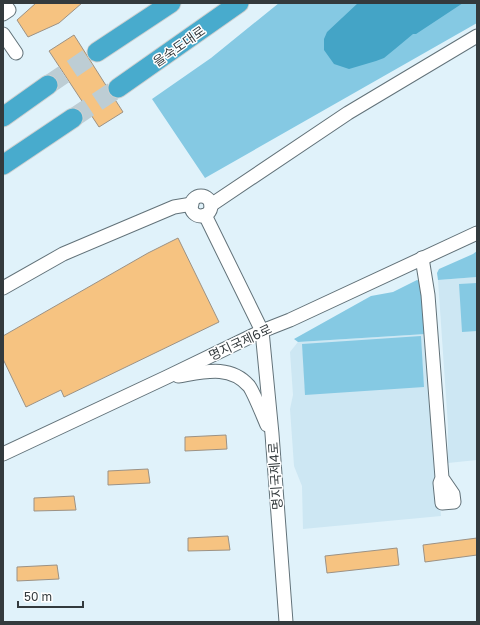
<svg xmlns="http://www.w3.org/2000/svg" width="480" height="625" font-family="'Golos Text','Noto Sans KR',sans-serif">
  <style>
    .built { fill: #cde7f3 }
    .green { fill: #85c9e3 }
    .water { fill: #44a4c6 }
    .building { fill: #f6c381; stroke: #9c9285 }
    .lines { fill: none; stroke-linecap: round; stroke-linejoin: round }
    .highway-tunnel { stroke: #bdcdd4; stroke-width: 19; stroke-dasharray: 19 10; stroke-linecap: butt }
    .minor-casing { stroke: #627279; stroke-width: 15 }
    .highway-casing { stroke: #ced0d0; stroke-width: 21 }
    .minor { stroke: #fff; stroke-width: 13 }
    .highway { stroke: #48abcd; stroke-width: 19 }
    .labels { text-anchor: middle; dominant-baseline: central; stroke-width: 3; stroke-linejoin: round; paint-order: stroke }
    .street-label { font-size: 13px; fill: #333a3d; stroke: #fff }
  </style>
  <rect width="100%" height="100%" fill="#e0f2fa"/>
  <g class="built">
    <path d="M477 277V460L448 463V426L438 280Z"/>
    <path d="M426 334 441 516 303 529 302 486 294 466 290 409 293 395 290 352 298 342Z"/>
  </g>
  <g class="green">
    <path d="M279 3H477V23L205 178 152 99 211 58Z"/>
    <path d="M477 251V277L438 280 437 273 439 269 473 254Z"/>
    <path d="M417 280 420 281 426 334 298 342 294 339 371 296 393 292Z"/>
    <path d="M477 283V331L462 332 459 284Z"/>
    <path d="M421 336 424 387 305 395 302 344Z"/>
  </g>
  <path class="water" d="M358 3H463L416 34H413L395 49 384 58 376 61 349 69 334 64 324 50V39L327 32Z"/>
  <g class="building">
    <path d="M36 3H82L59 23 28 37 17 20Z"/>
    <path d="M74 35 107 87 109 94 114 98 123 112 99 127 49 51Z"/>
    <path d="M178 238 219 322 64 397 61 390 26 407 3 359V336L148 253Z"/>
    <path d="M226 435 227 449 185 451V437Z"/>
    <path d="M148 469 150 483 108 485V471Z"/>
    <path d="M74 496 76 510 34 511V498Z"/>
    <path d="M228 536 230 550 188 551V538Z"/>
    <path d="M477 538V555L425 562 423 545Z"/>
    <path d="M397 548 399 565 327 573 325 556Z"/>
    <path d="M57 565 59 579 17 581V567Z"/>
  </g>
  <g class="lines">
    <g class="highway-tunnel">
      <path d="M48 85 97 52"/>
      <path d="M73 118 118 88"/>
    </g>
    <defs>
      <g id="minor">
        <path d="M3 14 9 10 4 3"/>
        <path d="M3 34 16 53"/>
        <circle cx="201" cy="206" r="10"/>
        <path d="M211 205 348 113 477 36"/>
        <path d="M205 215 262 331 272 434 286 622"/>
        <path d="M422 258 428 295 442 478 453 494 454 502 442 503 440 483 442 478"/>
        <path d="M3 288 63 254 174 207 192 204"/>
        <path d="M178 376C203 372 230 364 249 386 254 393 263 416 267 425"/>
        <path d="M3 454 167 377 262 331 290 320 477 233"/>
      </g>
      <g id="highway">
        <path d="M97 52 171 3"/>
        <path d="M118 88 239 3"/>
        <path d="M3 117 48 85"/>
        <path d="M3 165 73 118"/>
      </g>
    </defs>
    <use href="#minor" class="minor-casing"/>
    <use href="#highway" class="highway-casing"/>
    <use href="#minor" class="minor"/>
    <use href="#highway" class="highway"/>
  </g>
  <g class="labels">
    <g class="street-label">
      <text transform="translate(179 46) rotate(-35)">을숙도대로</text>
      <text transform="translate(240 342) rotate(-25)">명지국제6로</text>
      <text transform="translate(275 476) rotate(-94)">명지국제4로</text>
    </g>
  </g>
  <rect width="480" height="625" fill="none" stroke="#333a3d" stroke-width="8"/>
  <path d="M18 601v6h65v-6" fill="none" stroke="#333a3d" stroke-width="2"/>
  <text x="24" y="601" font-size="12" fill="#333a3d" stroke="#ffffff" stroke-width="3" paint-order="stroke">50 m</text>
</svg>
